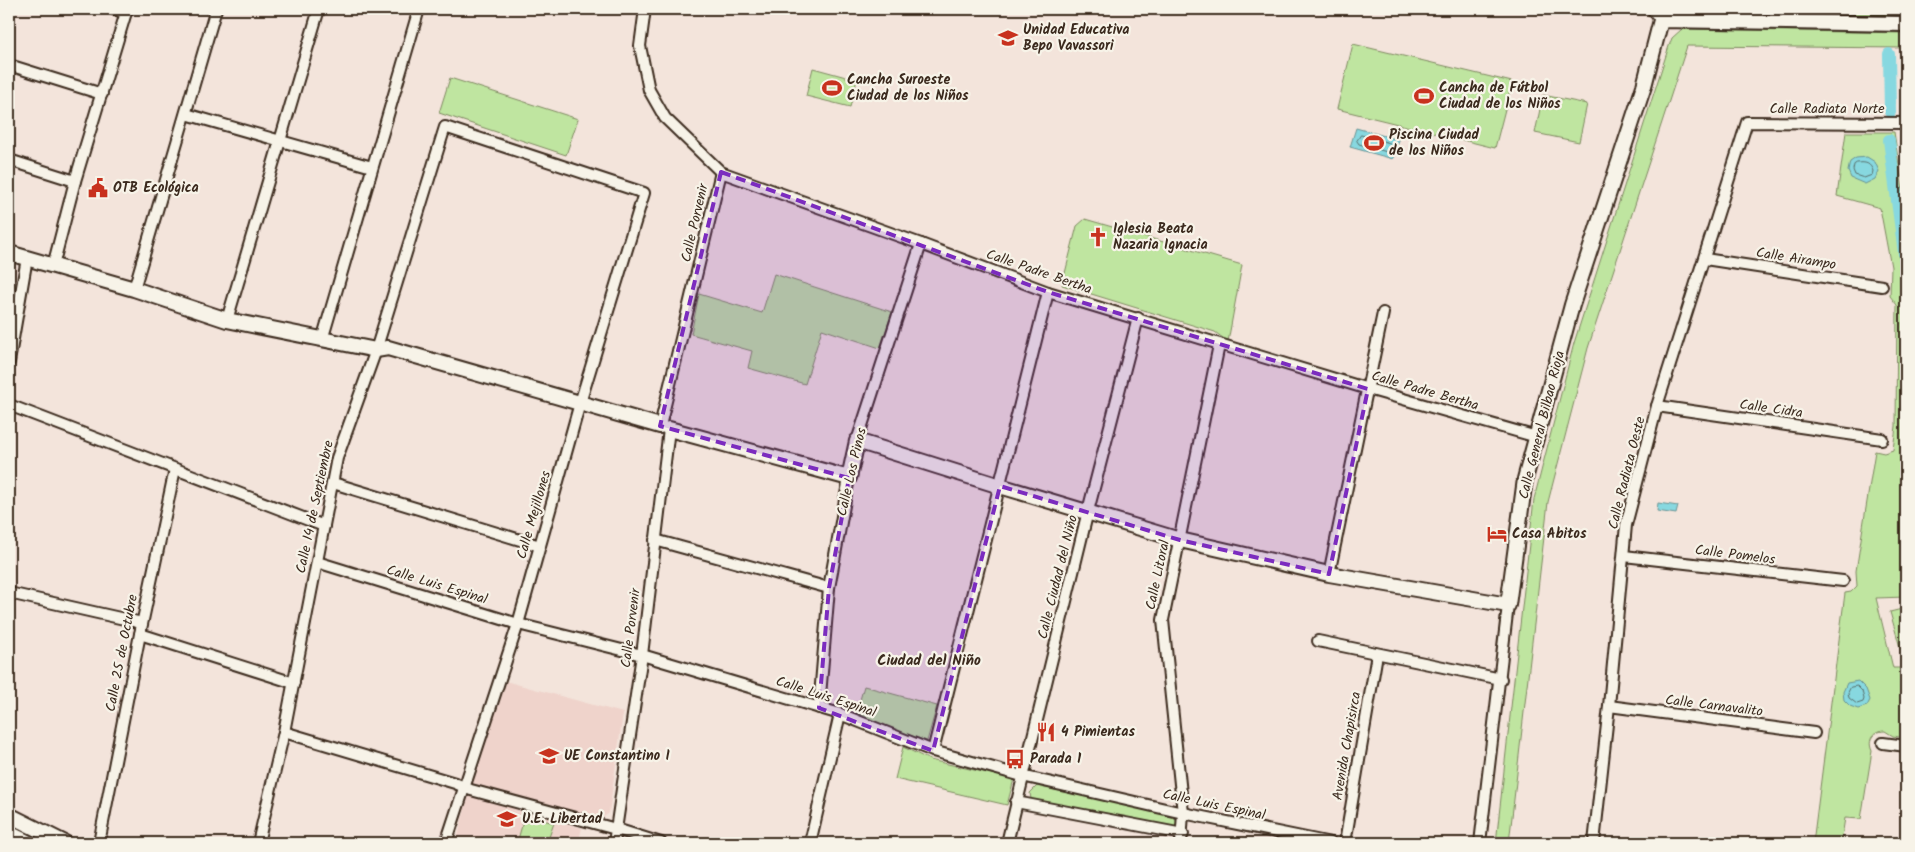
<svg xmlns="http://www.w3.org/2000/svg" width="1915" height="852" font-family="Kalam,sans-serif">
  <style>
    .built { fill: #efd3cb }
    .green { fill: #bfe5a0; stroke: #7d885f }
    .water { fill: #87d8e0; stroke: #699292 }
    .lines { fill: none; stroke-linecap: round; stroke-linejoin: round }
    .shore { stroke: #59706c; stroke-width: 1 }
    .canal { stroke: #87d8e0; stroke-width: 12 }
    .street-casing { stroke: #3b2a1e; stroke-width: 14 }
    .secondary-casing { stroke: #3b2a1e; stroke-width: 18 }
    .street { stroke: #f7f3e8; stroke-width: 10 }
    .secondary { stroke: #f7f3e8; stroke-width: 14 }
    .marked { fill: #7b2cbf; fill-opacity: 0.2; stroke: #7b2cbf; stroke-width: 4; stroke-dasharray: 10 6; stroke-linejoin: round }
    .labels { text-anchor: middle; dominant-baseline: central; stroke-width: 4.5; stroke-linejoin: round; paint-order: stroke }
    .poi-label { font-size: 14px; font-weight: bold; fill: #3b2a1e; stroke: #f7f3e8; text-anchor: start }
    .street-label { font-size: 14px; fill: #3b2a1e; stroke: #f7f3e8 }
    .neighbourhood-label { font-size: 15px; font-weight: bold; fill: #3b2a1e; stroke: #f7f3e8 }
  </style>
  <rect width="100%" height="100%" fill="#f3e4db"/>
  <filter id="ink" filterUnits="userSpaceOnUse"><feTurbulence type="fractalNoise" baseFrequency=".02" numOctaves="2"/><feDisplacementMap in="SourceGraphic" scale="10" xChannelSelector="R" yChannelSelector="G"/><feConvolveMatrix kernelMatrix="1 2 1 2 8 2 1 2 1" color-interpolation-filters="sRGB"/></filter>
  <g filter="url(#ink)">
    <g class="built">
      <path d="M9 263 17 266 9 315Z"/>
      <path d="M505 681 623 713 609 813 601 819 472 785Z"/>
      <path d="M468 796 497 803 582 828 578 843H456Z"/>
    </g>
    <g class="green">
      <path d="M1667 9H1906V16L1670 12Z"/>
      <path d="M1682 29 1906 33V48L1687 46 1588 348 1548 502 1509 843H1496L1534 499 1574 343 1669 46 1672 38Z"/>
      <path d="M1353 44 1512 82 1495 148 1337 109Z"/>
      <path d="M813 68 857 80 850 107 806 96Z"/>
      <path d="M450 78 578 119 566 155 439 113Z"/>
      <path d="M1543 95 1587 104 1579 142 1535 133Z"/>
      <path d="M1846 132H1894L1906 210V597L1876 598 1893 668H1906V738L1893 736 1885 731C1873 731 1867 740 1872 751L1861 819 1845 818 1841 843H1813L1845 593 1851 592 1857 586 1856 571 1875 451 1884 453 1893 450 1896 426 1897 305 1890 296 1891 267 1880 208 1837 196Z"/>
      <path d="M1085 219 1242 265 1228 342 1215 332 1062 285 1077 226Z"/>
      <path d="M774 274 892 312 880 348 822 329 805 384 748 368 752 351 691 334 699 294 762 313Z"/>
      <path d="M1906 608V657L1903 658 1890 612Z"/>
      <path d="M864 686 937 706 927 741 855 717Z"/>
      <path d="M903 747 930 760 1014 779 1007 805 895 779Z"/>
      <path d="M1037 786 1170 815 1176 819 1177 825 1175 828 1034 802 1031 799 1030 793Z"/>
      <path d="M525 815 554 823 547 843H517Z"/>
    </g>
    <g class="water">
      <path d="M1356 128 1399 140 1393 159 1350 147Z"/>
      <path d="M1867 157 1875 162 1879 171 1875 179 1865 184 1851 178 1848 171 1850 162 1856 158Z"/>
      <path d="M1658 503 1678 506 1676 514 1657 511Z"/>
      <path d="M1858 681 1866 689 1870 700 1867 706 1858 709 1850 706 1844 700 1843 692 1847 683Z"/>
    </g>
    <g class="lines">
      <g class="shore">
        <path d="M1361 135 1390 143 1392 145 1390 151 1387 152 1359 144 1357 141Z"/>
        <path d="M1857 163C1866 162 1870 163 1873 171L1872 175 1864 178 1855 175 1853 170 1854 165Z"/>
        <path d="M1851 687 1857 686 1862 691 1864 699 1863 702 1857 704 1849 698 1848 693Z"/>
      </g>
      <g class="canal">
        <path d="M1889 54 1890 112"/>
        <path d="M1889 140 1906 269"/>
      </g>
      <defs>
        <g id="street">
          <path d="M114 9 126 13"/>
          <path d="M645 9 640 46 649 90 665 118 721 172 921 244 1048 292 1368 389 1537 437"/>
          <path d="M1652 9 1661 20"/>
          <path d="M9 65 102 94"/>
          <path d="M186 114 372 167"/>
          <path d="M9 160 75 181"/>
          <path d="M1705 259 1882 286"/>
          <path d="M53 266 75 181 127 9"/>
          <path d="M134 289 216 9"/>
          <path d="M227 320 319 9"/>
          <path d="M322 340 419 9"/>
          <path d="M9 362 27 258"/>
          <path d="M9 405 324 526"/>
          <path d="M1657 406 1882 439"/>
          <path d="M857 441 921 244"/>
          <path d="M333 483 540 546"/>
          <path d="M655 540 829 588"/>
          <path d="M1624 556 1843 581"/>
          <path d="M317 562 518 624 642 655 840 714 933 751 1022 776 1183 813 1331 843"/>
          <path d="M1329 574 1383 313"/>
          <path d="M9 593 142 623"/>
          <path d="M140 634 294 683"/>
          <path d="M1318 641 1501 679"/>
          <path d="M1609 706 1814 733"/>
          <path d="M819 708 829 588 849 478"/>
          <path d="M284 732 455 783 471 790 616 829 661 843"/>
          <path d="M1883 743 1906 746"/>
          <path d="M933 751 1048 292"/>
          <path d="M1016 802 1183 834"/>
          <path d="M99 843 140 634 175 469"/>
          <path d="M258 843 284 732 337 458 376 350 445 127 644 193 580 403 518 624 446 843"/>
          <path d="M614 843 642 655 669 429 660 426 721 172"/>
          <path d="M810 843 840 714"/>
          <path d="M1007 843 1088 511 1138 318"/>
          <path d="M1181 843 1183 813 1163 620 1219 345"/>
          <path d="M1345 843 1377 654"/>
          <path d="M1480 843 1508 605"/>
          <path d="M1594 843 1609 706 1626 525 1657 406 1747 122 1906 123"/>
        </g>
        <g id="secondary">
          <path d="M9 253 134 289 227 320 376 350 388 348 660 426"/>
          <path d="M669 429 849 478 857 441 1000 486 1180 540 1329 574 1508 605 1525 479 1572 305 1644 86 1661 20 1906 24"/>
          <path d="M9 815 65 843"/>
          <path d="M9 833 29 843"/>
        </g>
      </defs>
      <use href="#street" class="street-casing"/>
      <use href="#secondary" class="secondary-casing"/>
      <use href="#street" class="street"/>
      <use href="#secondary" class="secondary"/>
    </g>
  </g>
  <path class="marked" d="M721 172 1048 292 1368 389 1329 574 1180 540 1000 486 933 751 819 708 829 588 849 478 660 426Z"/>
  <defs>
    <symbol id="school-bare" viewBox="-9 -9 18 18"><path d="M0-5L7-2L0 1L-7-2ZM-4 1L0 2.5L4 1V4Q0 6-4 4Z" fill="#c8321e" stroke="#f7f3e8" stroke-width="2.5" paint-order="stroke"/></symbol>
    <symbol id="stadium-bare" viewBox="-9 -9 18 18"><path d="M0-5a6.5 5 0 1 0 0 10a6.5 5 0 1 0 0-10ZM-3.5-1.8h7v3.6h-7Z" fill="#c8321e" stroke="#f7f3e8" stroke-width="2.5" paint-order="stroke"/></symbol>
    <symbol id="civic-bare" viewBox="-9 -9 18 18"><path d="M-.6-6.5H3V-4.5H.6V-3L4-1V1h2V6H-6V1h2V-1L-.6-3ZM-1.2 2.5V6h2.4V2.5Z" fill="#c8321e" stroke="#f7f3e8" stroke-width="2.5" paint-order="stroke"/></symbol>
    <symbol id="church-bare" viewBox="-9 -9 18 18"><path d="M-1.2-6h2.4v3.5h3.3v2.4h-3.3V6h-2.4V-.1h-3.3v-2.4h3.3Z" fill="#c8321e" stroke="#f7f3e8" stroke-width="2.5" paint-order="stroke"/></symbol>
    <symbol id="hotel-bare" viewBox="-9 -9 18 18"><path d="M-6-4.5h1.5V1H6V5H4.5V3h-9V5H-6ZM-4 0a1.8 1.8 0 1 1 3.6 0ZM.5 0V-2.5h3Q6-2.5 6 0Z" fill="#c8321e" stroke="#f7f3e8" stroke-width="2.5" paint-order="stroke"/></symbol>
    <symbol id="restaurant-bare" viewBox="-9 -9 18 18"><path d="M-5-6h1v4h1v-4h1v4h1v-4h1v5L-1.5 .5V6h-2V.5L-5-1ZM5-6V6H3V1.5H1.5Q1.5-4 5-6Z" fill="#c8321e" stroke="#f7f3e8" stroke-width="2.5" paint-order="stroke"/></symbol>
    <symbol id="bus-bare" viewBox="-9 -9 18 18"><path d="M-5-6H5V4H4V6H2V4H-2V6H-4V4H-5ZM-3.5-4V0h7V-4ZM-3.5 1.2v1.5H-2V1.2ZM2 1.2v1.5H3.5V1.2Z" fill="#c8321e" stroke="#f7f3e8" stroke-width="2.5" paint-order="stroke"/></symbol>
  </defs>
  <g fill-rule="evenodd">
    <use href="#school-bare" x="994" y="24" width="28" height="28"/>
    <use href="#stadium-bare" x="818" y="74" width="28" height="28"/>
    <use href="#stadium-bare" x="1410" y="82" width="28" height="28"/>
    <use href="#stadium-bare" x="1360" y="129" width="28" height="28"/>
    <use href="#civic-bare" x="84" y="174" width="28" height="28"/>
    <use href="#church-bare" x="1084" y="223" width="28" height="28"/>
    <use href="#hotel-bare" x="1483" y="520" width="28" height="28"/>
    <use href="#restaurant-bare" x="1032" y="718" width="28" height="28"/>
    <use href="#school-bare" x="535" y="742" width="28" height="28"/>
    <use href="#bus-bare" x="1001" y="745" width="28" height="28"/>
    <use href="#school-bare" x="493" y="805" width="28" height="28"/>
  </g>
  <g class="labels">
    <g class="poi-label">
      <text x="1023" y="30">Unidad Educativa<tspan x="1023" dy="16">Bepo Vavassori</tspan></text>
      <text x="847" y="80">Cancha Suroeste<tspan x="847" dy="16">Ciudad de los Niños</tspan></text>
      <text x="1439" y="88">Cancha de Fútbol<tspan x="1439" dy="16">Ciudad de los Niños</tspan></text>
      <text x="1389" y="135">Piscina Ciudad<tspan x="1389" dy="16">de los Niños</tspan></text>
      <text x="113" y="188">OTB Ecológica</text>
      <text x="1113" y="229">Iglesia Beata<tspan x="1113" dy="16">Nazaria Ignacia</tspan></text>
      <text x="1512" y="534">Casa Abitos</text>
      <text x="1061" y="732">4 Pimientas</text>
      <text x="564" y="756">UE Constantino I</text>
      <text x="1030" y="759">Parada 1</text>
      <text x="522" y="819">U.E. Libertad</text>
    </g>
    <g class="street-label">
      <text x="1827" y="109">Calle Radiata Norte</text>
      <text transform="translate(695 223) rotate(-77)">Calle Porvenir</text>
      <text transform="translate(1796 259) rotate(9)">Calle Airampo</text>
      <text transform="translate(1039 272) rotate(19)">Calle Padre Bertha</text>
      <text transform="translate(1425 391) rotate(16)">Calle Padre Bertha</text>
      <text transform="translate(1771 409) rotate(8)">Calle Cidra</text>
      <text transform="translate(1542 425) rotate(-76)">Calle General Bilbao Rioja</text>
      <text transform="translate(852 472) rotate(-77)">Calle Los Pinos</text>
      <text transform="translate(1627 473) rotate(-76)">Calle Radiata Oeste</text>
      <text transform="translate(315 507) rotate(-78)">Calle 14 de Septiembre</text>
      <text transform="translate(534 515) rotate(-74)">Calle Mejillones</text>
      <text transform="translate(1735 555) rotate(7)">Calle Pomelos</text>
      <text transform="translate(1158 575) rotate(-78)">Calle Litoral</text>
      <text transform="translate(1058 577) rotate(-76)">Calle Ciudad del Niño</text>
      <text transform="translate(437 585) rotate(17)">Calle Luis Espinal</text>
      <text transform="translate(631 628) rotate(-83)">Calle Porvenir</text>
      <text transform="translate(122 653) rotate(-79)">Calle 25 de Octubre</text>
      <text transform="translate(826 697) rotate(18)">Calle Luis Espinal</text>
      <text transform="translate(1714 706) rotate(7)">Calle Carnavalito</text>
      <text transform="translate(1347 746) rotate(-80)">Avenida Chapisirca</text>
      <text transform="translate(1214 805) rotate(12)">Calle Luis Espinal</text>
    </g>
    <g class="neighbourhood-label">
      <text x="929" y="661">Ciudad del Niño</text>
    </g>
  </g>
  <rect width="1915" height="852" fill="none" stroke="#f7f3e8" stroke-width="30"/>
  <rect x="15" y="15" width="1885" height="822" fill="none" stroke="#3b2a1e" stroke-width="2" filter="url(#ink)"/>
</svg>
